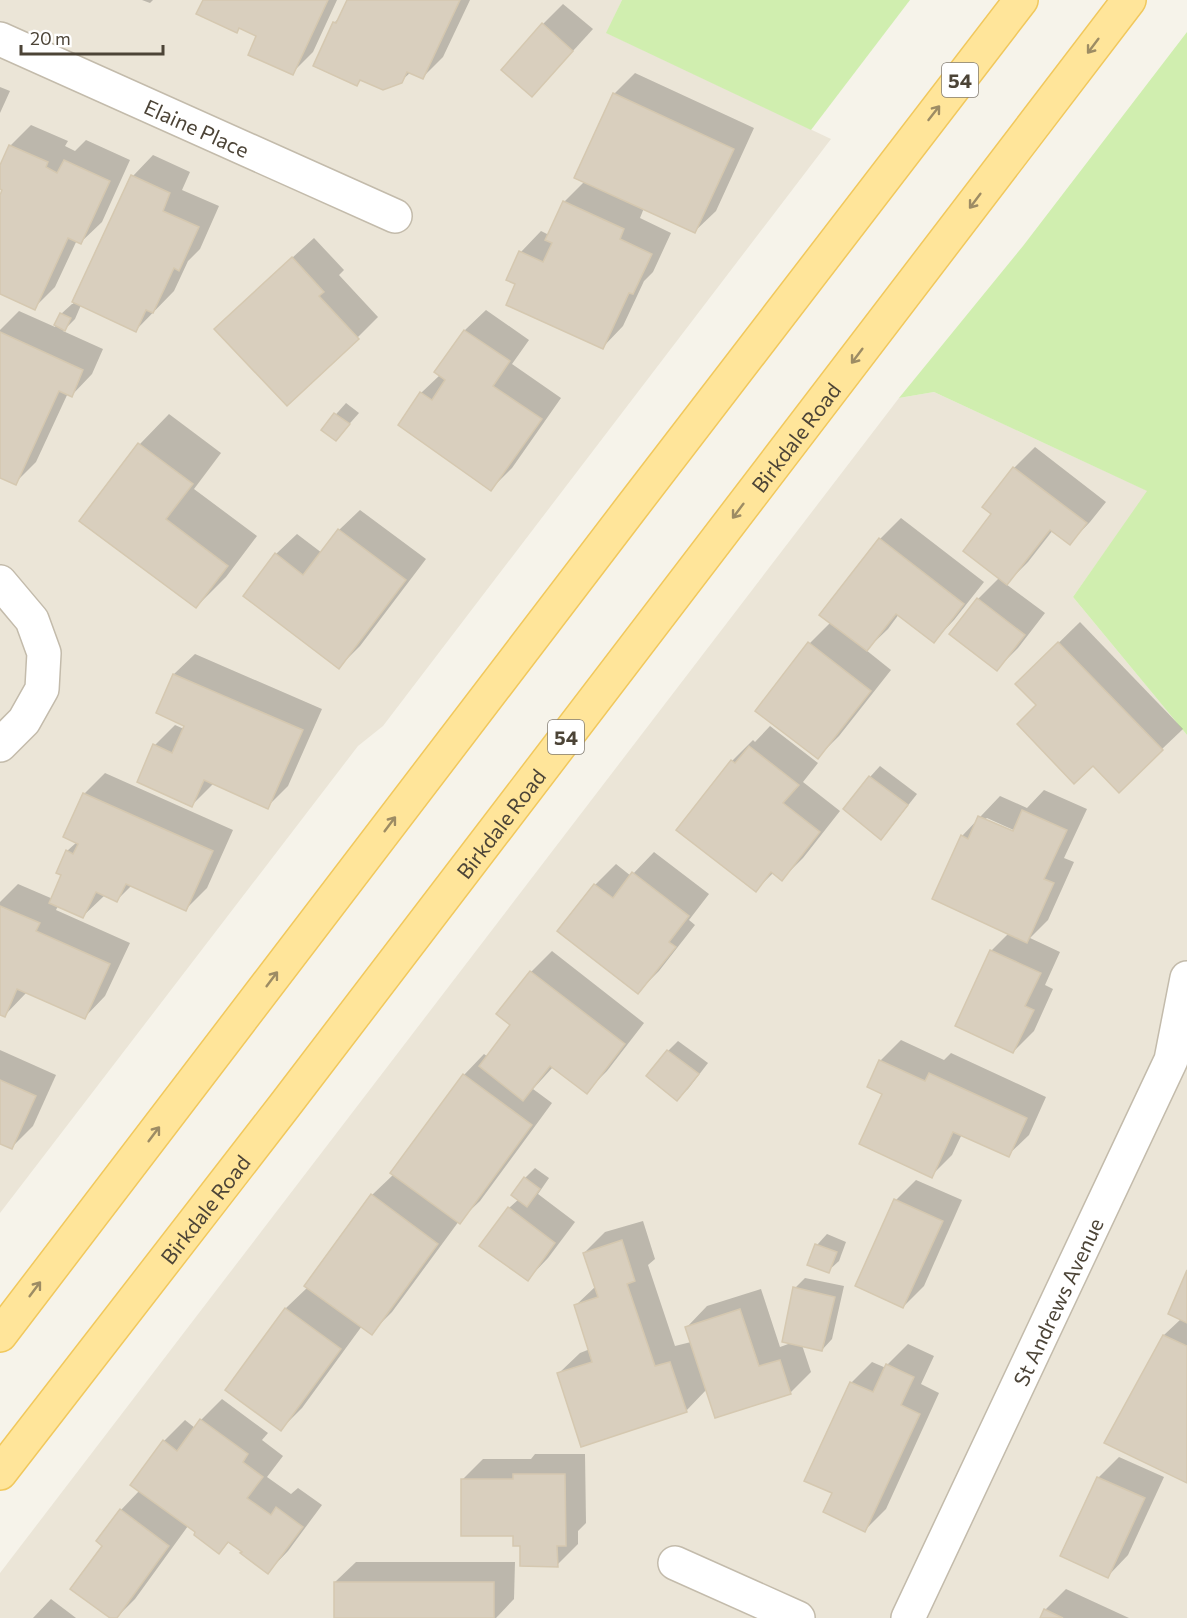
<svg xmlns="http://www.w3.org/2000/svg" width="1187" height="1618" font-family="Commissioner,sans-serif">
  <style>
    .residential { fill: #ebe5d7 }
    .green { fill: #d0eeaf }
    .shadow { fill: #0003; fill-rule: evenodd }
    .building { fill: #d9cfbe; stroke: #d5c8b0; stroke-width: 1.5 }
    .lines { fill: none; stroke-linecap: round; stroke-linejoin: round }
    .minor-casing { stroke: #c3bbab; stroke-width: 36 }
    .primary-casing { stroke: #f1c85d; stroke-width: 36 }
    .minor { stroke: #fff; stroke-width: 33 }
    .primary { stroke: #ffe59a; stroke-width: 33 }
    .oneway { stroke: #9d8c64 }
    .labels { text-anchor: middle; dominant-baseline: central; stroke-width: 5; stroke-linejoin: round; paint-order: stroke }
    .shield { fill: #fff; stroke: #827c73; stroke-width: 1.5 }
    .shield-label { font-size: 20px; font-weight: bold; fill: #4c4437 }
    .street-label { font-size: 21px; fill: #4c4437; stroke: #fff }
  </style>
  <rect width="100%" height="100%" fill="#f6f3ea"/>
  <g class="residential">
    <path d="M0 0H622L607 33 831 139 383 726 358 746 0 1213Z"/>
    <path d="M934 392 1148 491 1073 597 1187 735V1618H0V1573L899 398Z"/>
  </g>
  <g class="green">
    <path d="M622 0H910L811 130 606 33Z"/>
    <path d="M1187 32V735L1073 597 1147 491 934 392 899 398 1023 246Z"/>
  </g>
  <g class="shadow">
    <path d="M142 0H153L150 3Z"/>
    <path d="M205 0H337L313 52 292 73 258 35 241 27 237 31Z"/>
    <path d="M349 0H470L443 57 423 77 411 72 401 81 362 79 357 84 334 23 341 16Z"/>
    <path d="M563 4 593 29 552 74 543 24Z"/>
    <path d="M635 73 754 128 716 211 695 231 644 208 640 218 671 233 653 272 644 281 623 326 603 347 517 283 521 252 541 231 549 235 564 202 585 181 614 94Z"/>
    <path d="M0 87 10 91 0 113Z"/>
    <path d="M31 125 68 141 65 146 75 151 86 140 130 160 102 222 81 242 77 240 55 287 34 308 0 292V199L4 190 0 187V168L11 145Z"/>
    <path d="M153 155 190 172 182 190 219 206 200 249 188 261 174 291 136 330 81 305 75 319 63 331 103 349 92 374 72 395 68 393 36 462 15 483 0 476V330L19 311 55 327 61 314 72 304H73L133 176Z"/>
    <path d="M314 238 344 270 339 275 378 317 357 338 237 308Z"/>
    <path d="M486 310 529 340 512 364 561 398 512 468 491 489 421 393 440 375 436 372 465 330Z"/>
    <path d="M346 403 359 413 336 439 323 429Z"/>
    <path d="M169 414 221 453 194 489 257 536 226 577 196 607 82 521 140 444Z"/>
    <path d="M1035 447 1106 502 1090 522 1070 543 1053 530 1028 562 1006 584 1045 613 1018 648 997 669 978 599 1000 577 993 514 984 507 1014 468Z"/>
    <path d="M360 510 426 559 360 646 339 667 276 554 297 534 322 553 339 530Z"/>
    <path d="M901 518 984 582 954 620 934 641 899 614 888 629 866 650 891 670 839 736 818 757 757 710 810 643 831 622 880 539Z"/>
    <path d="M1080 622 1183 729 1162 749 1038 705V663Z"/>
    <path d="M195 654 322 709 288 786 267 807 213 784 192 805 155 745 175 725 184 729 186 725 158 712 174 674Z"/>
    <path d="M770 726 818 763 803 782 840 811 803 858 782 879 774 872 756 890 732 761 753 740 755 742Z"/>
    <path d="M880 766 917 794 891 827 881 838 845 809 870 777Z"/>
    <path d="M105 773 233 830 207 888 186 909 132 885 117 900 104 896 83 916 58 906 56 910 130 943 105 996 85 1017 27 992 5 1015 0 1013V902L18 884 53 899 63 875 67 851 77 842 84 794Z"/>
    <path d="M1044 790 1087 809 1064 858 1074 862 1048 920 1030 938 1060 952 1045 985 1053 989 1034 1031 1013 1052 991 951 1009 933 962 836 1000 796 1027 808ZM987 818 1020 833 1019 836 984 820Z"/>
    <path d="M654 852 709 894 689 920 695 925 659 971 638 992 595 885 616 864 631 876Z"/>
    <path d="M552 951 644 1023 607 1071 586 1092 553 1067 533 1089 552 1103 480 1201 459 1221 392 1312 371 1333 362 1326 302 1408 281 1429 227 1389 286 1308 308 1287 372 1195 394 1174 464 1075 484 1054 488 1057 512 1025 531 972Z"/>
    <path d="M901 1040 944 1060 951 1053 1046 1097 1029 1135 1008 1155 962 1134 952 1155 931 1176 880 1061Z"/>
    <path d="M678 1041 708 1063 688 1089 677 1099 668 1051Z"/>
    <path d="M0 1050 56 1075 33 1126 12 1147 0 1142Z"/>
    <path d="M535 1168 549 1178 538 1194 575 1222 548 1258 528 1279 509 1208 519 1199 525 1178Z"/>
    <path d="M916 1180 962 1200 924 1286 903 1307 896 1200Z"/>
    <path d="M643 1221 655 1259 648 1265 675 1346 691 1342 687 1327 707 1306 761 1289 780 1347 791 1343 795 1288 805 1278 844 1286 832 1339 822 1350 802 1345 811 1372 790 1393 707 1389 686 1411 559 1373 580 1353 590 1349 575 1306 596 1286 584 1253 605 1232Z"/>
    <path d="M827 1234 846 1242 839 1261 828 1271 817 1245Z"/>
    <path d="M1187 1274V1482L1107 1443 1164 1335 1181 1319Z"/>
    <path d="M908 1344 934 1356 921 1384 939 1393 886 1509 865 1530 851 1383 872 1362 886 1368 887 1365Z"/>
    <path d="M222 1399 268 1433 262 1440 283 1456 267 1477 291 1494 298 1488 322 1505 288 1551 268 1572 244 1551 230 1541 219 1552 188 1526 135 1599 116 1618H112L104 1546 121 1510 140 1490 164 1441 185 1420 195 1428 201 1420Z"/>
    <path d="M535 1454H585L586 1523 578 1531V1544L557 1565 521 1544 462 1480 483 1459H531Z"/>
    <path d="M1119 1457 1164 1477 1128 1555 1108 1576 1062 1555 1098 1478Z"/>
    <path d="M356 1562H515L514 1599 496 1618H335V1582Z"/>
    <path d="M1066 1589 1129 1618H1042L1045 1610Z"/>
    <path d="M51 1599 76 1618H33Z"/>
  </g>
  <g class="building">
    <path d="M203 0H328L293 75 248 55 256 36 239 28 237 33 196 14Z"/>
    <path d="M347 0H460L423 79 407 72 402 83 383 90 360 80 357 86 313 66 333 22 336 23Z"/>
    <path d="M542 23 573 51 532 97 501 70Z"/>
    <path d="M613 93 734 149 695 233 574 178Z"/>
    <path d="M9 145 48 162 46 167 57 173 64 160 110 181 81 244 68 238 35 310 0 294V195L2 190 0 189V165Z"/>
    <path d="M131 175 170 193 163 211 199 227 179 271 174 268 153 313 146 310 136 332 72 302Z"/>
    <path d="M563 201 624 229 620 239 652 254 633 294 629 293 603 349 506 305 515 284 506 280 519 251 543 262 552 243 545 240Z"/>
    <path d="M292 257 324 292 319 296 359 339 287 406 214 329Z"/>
    <path d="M60 313 71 318 65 331 54 325Z"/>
    <path d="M464 330 510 361 493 386 542 419 491 491 398 425 420 392 432 400 445 380 434 372Z"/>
    <path d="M0 332 83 370 72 397 59 391 16 485 0 478Z"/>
    <path d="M334 413 350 424 336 441 321 430Z"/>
    <path d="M138 443 193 484 166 519 228 566 196 608 79 521Z"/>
    <path d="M1013 467 1087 523 1070 545 1050 530 1007 585 963 551 991 514 982 507Z"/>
    <path d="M338 529 406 580 339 669 243 596 275 553 303 575Z"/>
    <path d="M879 538 964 604 934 643 896 614 867 651 819 615Z"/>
    <path d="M977 598 1025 635 997 671 949 634Z"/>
    <path d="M808 642 871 691 818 759 755 711Z"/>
    <path d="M1058 642 1163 750 1119 793 1093 766 1074 784 1017 724 1036 705 1015 684Z"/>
    <path d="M173 674 303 730 268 809 204 780 192 807 137 782 153 744 172 753 184 726 156 713Z"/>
    <path d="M749 746 799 785 783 803 820 832 782 881 771 872 756 892 676 830 731 760 735 763Z"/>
    <path d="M869 776 908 805 881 840 843 809Z"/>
    <path d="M83 793 213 851 186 911 126 884 117 902 96 892 83 918 49 903 61 875 56 873 66 850 73 854 78 844 63 837Z"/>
    <path d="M1022 810 1067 830 1044 879 1054 883 1027 943 932 899 961 835 968 839 978 816 1013 831Z"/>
    <path d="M632 872 689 916 669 942 676 947 638 994 557 931 594 884 613 898Z"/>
    <path d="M0 906 40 923 36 931 110 964 85 1019 17 989 5 1017 0 1015Z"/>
    <path d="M990 950 1041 973 1025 1006 1034 1010 1013 1053 955 1026Z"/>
    <path d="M530 971 625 1044 587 1094 550 1066 523 1101 479 1066 510 1025 496 1014Z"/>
    <path d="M667 1050 699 1074 677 1101 646 1076Z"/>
    <path d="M879 1060 925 1081 929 1073 1027 1118 1009 1157 953 1132 932 1178 859 1144 882 1094 867 1087Z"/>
    <path d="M463 1074 532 1125 460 1224 390 1173Z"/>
    <path d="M0 1080 36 1096 12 1149 0 1144Z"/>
    <path d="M524 1177 540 1189 527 1207 511 1195Z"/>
    <path d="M371 1194 438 1244 372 1335 304 1286Z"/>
    <path d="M894 1199 943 1221 903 1308 855 1286Z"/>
    <path d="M508 1207 555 1243 528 1281 479 1246Z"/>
    <path d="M622 1240 635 1281 627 1284 655 1366 670 1362 687 1412 581 1447 557 1373 592 1362 574 1305 598 1297 583 1253Z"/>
    <path d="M815 1244 837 1252 829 1273 807 1265Z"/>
    <path d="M1187 1270V1323L1168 1314Z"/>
    <path d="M793 1287 835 1297 822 1351 782 1342Z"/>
    <path d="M285 1308 341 1349 281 1431 225 1390Z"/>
    <path d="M740 1309 759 1366 780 1360 791 1394 715 1418 685 1327Z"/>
    <path d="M1163 1335 1187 1346V1483L1104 1443Z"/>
    <path d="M886 1364 914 1377 901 1405 920 1414 865 1532 823 1512 832 1493 804 1481 850 1382 873 1392Z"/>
    <path d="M200 1419 248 1454 243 1462 263 1477 247 1498 271 1515 276 1507 303 1527 268 1574 240 1553 242 1552 228 1542 219 1554 194 1535 195 1532 130 1485 163 1440 177 1451Z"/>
    <path d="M513 1474H565L566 1546H557L558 1567 520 1566V1546H513V1536H461V1479H513Z"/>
    <path d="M1097 1477 1145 1498 1108 1578 1060 1556Z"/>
    <path d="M120 1509 169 1546 117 1618H110L70 1589 102 1546 96 1541Z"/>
    <rect x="334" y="1582" width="160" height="36"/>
    <path d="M1044 1609 1063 1618H1040Z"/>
  </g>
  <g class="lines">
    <defs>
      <g id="minor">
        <path id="s1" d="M0 39 395 216"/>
        <path d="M0 582 32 620 44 653 42 689 24 721 0 745"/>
        <path d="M675 1563 798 1618"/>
        <path id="s2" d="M908 1618 1171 1060 1187 978"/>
      </g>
      <g id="primary">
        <path d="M0 1335 631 508 1021 0"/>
        <path id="s3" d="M0 1473 285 1105 1129 0"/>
      </g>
    </defs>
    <use href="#minor" class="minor-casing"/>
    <use href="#primary" class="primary-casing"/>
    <use href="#minor" class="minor"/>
    <use href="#primary" class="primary"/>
  </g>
  <defs><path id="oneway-shaft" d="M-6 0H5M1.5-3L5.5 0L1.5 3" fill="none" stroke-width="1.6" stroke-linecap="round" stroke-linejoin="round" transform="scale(1.5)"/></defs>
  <g class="oneway">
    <use href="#oneway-shaft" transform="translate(1093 46) rotate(127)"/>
    <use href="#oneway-shaft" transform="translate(934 113) rotate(-52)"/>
    <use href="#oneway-shaft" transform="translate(975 201) rotate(127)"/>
    <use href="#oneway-shaft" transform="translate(857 356) rotate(127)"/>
    <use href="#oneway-shaft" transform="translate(738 511) rotate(127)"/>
    <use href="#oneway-shaft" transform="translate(390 824) rotate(-53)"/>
    <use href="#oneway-shaft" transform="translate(272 979) rotate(-53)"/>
    <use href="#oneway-shaft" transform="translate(154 1134) rotate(-53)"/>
    <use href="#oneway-shaft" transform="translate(35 1289) rotate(-53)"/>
  </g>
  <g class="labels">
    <g class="shield">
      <rect x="942" y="63" width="36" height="34" rx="4.5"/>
      <rect x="548" y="720" width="36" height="34" rx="4.5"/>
    </g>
    <g class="shield-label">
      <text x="960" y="80">54</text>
      <text x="566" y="737">54</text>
    </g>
    <g class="street-label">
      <text stroke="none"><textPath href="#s1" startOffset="216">Elaine Place</textPath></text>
      <text stroke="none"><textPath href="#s3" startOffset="1306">Birkdale Road</textPath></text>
      <text stroke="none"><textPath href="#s3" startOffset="820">Birkdale Road</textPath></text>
      <text stroke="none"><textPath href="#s3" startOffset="334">Birkdale Road</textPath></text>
      <text stroke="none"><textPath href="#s2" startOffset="350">St Andrews Avenue</textPath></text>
    </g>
  </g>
  <path d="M21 45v9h142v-9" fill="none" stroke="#4c4437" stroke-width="3"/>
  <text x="30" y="45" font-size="18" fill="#4c4437" stroke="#ffffff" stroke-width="4.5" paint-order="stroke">20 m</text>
</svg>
